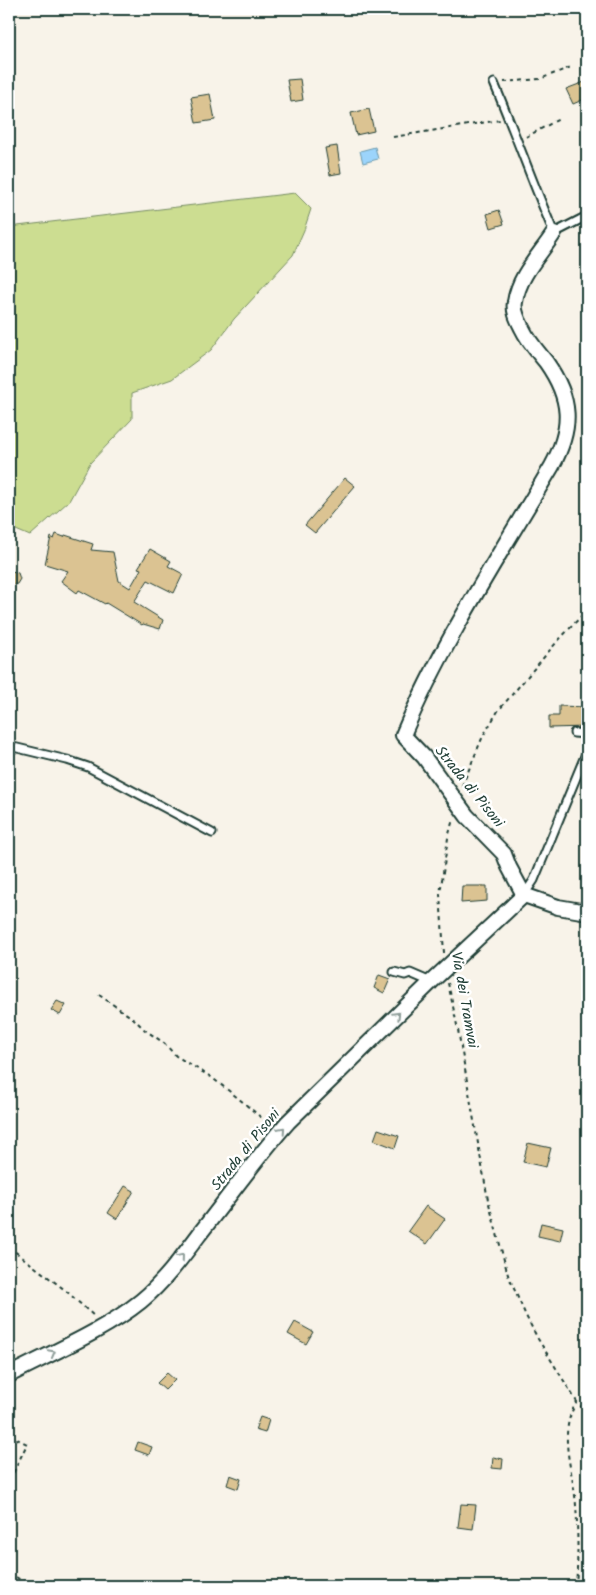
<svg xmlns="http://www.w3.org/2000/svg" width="596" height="1595" font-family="Kalam,sans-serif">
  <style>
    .green { fill: #ccdd91; stroke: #768d62 }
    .water { fill: #9cd4fb; stroke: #6a98ab }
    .building { fill: #dbc392; stroke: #1f3d34 }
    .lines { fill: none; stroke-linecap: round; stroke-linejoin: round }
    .service-casing { stroke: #1f3d34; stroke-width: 11 }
    .minor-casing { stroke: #1f3d34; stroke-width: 18 }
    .path { stroke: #1f3d34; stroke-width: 2; stroke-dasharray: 4 4; stroke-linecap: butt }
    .service { stroke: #fff; stroke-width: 7 }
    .minor { stroke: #fff; stroke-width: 14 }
    .oneway { stroke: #8f9e9a }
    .labels { text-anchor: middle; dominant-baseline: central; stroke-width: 5; stroke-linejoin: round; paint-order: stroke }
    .street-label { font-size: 15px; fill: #1f3d34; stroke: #fff }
  </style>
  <rect width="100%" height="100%" fill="#f8f3e9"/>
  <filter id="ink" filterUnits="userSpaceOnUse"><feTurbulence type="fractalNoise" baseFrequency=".02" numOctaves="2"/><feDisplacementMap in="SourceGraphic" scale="10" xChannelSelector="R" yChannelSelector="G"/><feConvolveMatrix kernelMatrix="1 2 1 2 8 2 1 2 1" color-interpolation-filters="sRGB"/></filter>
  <g filter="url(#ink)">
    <path class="green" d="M295 193 311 209 304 230 293 255 234 319 211 350 172 379 132 393V419L90 463 69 501 30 536 9 527V227Z"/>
    <path class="water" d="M375 147 378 159 363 163 360 151Z"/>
    <g class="building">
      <path d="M300 79 303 100 291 102 287 80Z"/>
      <path d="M587 81V98L573 104 566 89Z"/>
      <path d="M210 94 215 120 196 123 191 97Z"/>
      <path d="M369 109 374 131 356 135 351 113Z"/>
      <path d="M337 146 341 173 330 175 325 148Z"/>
      <path d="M499 210 504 224 491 228 487 214Z"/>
      <path d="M345 478 355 486 315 533 305 525Z"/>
      <path d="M56 534 64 537 65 535 93 544 91 550 113 552 119 581 130 588 141 569 138 568 150 549 171 561 168 566 183 574 174 593 148 580 134 602 163 620 160 629 143 624 142 625 106 603 105 604 79 590 77 593 61 581 68 571 45 564 51 537 54 539Z"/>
      <path d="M9 570 18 573 20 579 17 584 9 585Z"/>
      <path d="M559 706 587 707V727L549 728V716H559Z"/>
      <path d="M462 886H487V901L461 903Z"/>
      <path d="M379 975 390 979 384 993 374 988Z"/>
      <path d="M57 1001 66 1005 60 1015 51 1010Z"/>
      <path d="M378 1129 399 1136 395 1148 374 1140Z"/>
      <path d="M528 1143 551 1148 546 1167 523 1162Z"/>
      <path d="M125 1186 134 1191 117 1219 108 1213Z"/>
      <path d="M426 1206 445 1219 427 1244 408 1231Z"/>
      <path d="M541 1223 563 1228 560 1241 538 1236Z"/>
      <path d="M295 1322 313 1332 306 1344 288 1334Z"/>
      <path d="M167 1373 175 1380 165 1390 157 1383Z"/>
      <path d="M260 1417 269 1420 265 1433 255 1430Z"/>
      <path d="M138 1442 152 1447 149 1455 135 1450Z"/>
      <path d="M493 1457 503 1459 502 1469 492 1468Z"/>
      <path d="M230 1475 241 1479 238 1489 227 1485Z"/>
      <path d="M461 1504 476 1505 473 1529 458 1527Z"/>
    </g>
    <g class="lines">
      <defs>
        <g id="service">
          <path d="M494 83C515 133 533 184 554 233L587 216"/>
          <path d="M574 733 587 734"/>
          <path d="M9 746 67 760 88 767 212 833"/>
          <path d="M524 895 534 880 587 751"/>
          <path d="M394 972 405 975 410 973 431 982"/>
        </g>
        <g id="minor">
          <path d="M524 895 509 867 504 854 467 816 424 757 403 735C443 641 500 554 552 466 573 427 572 399 546 362 537 351 528 341 522 328 518 320 513 311 515 302 519 275 540 255 554 233"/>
          <path d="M524 895 558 907 587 912"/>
          <path d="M9 1375C51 1353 104 1331 141 1301 164 1282 183 1256 201 1232 230 1195 257 1157 288 1122L431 982 524 895"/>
        </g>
      </defs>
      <use href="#service" class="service-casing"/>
      <use href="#minor" class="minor-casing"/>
      <g class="path">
        <path d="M504 82 540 79 571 67"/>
        <path d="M393 137 500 120"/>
        <path d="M526 137 559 119"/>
        <path d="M462 786 483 736 498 711 556 643 587 610"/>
        <path d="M444 953 440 894 448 838 453 819"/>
        <path d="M448 983 458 1030 488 1200 508 1275 526 1316 538 1339 577 1402 587 1412"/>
        <path d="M99 995 134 1019 145 1030 164 1043 176 1056 211 1077 238 1098 270 1125"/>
        <path d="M9 1247 65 1290 95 1317"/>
        <path d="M9 1435 27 1444 9 1482"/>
        <path d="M9 1573 31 1586"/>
        <path d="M576 1586C578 1559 578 1533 576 1506 574 1471 556 1434 577 1402"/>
      </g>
      <use href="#service" class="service"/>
      <use href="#minor" class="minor"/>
    </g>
    <defs><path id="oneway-chevron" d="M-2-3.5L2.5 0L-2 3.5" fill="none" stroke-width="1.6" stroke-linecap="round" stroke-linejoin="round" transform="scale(1.25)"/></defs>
    <g class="oneway">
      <use href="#oneway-chevron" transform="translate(397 1015) rotate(-45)"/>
      <use href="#oneway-chevron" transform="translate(282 1130) rotate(-49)"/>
      <use href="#oneway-chevron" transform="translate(181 1257) rotate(-50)"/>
      <use href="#oneway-chevron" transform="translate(52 1353) rotate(-28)"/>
    </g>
  </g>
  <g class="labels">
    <g class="street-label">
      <text transform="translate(469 787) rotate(51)">Strada di Pisoni</text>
      <text transform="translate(464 1000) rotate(80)">Via dei Tramvai</text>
      <text transform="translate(246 1150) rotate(-51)">Strada di Pisoni</text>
    </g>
  </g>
  <rect width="596" height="1595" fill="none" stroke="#fff" stroke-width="30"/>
  <rect x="15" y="15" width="566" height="1565" fill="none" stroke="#1f3d34" stroke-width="2" filter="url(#ink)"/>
</svg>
